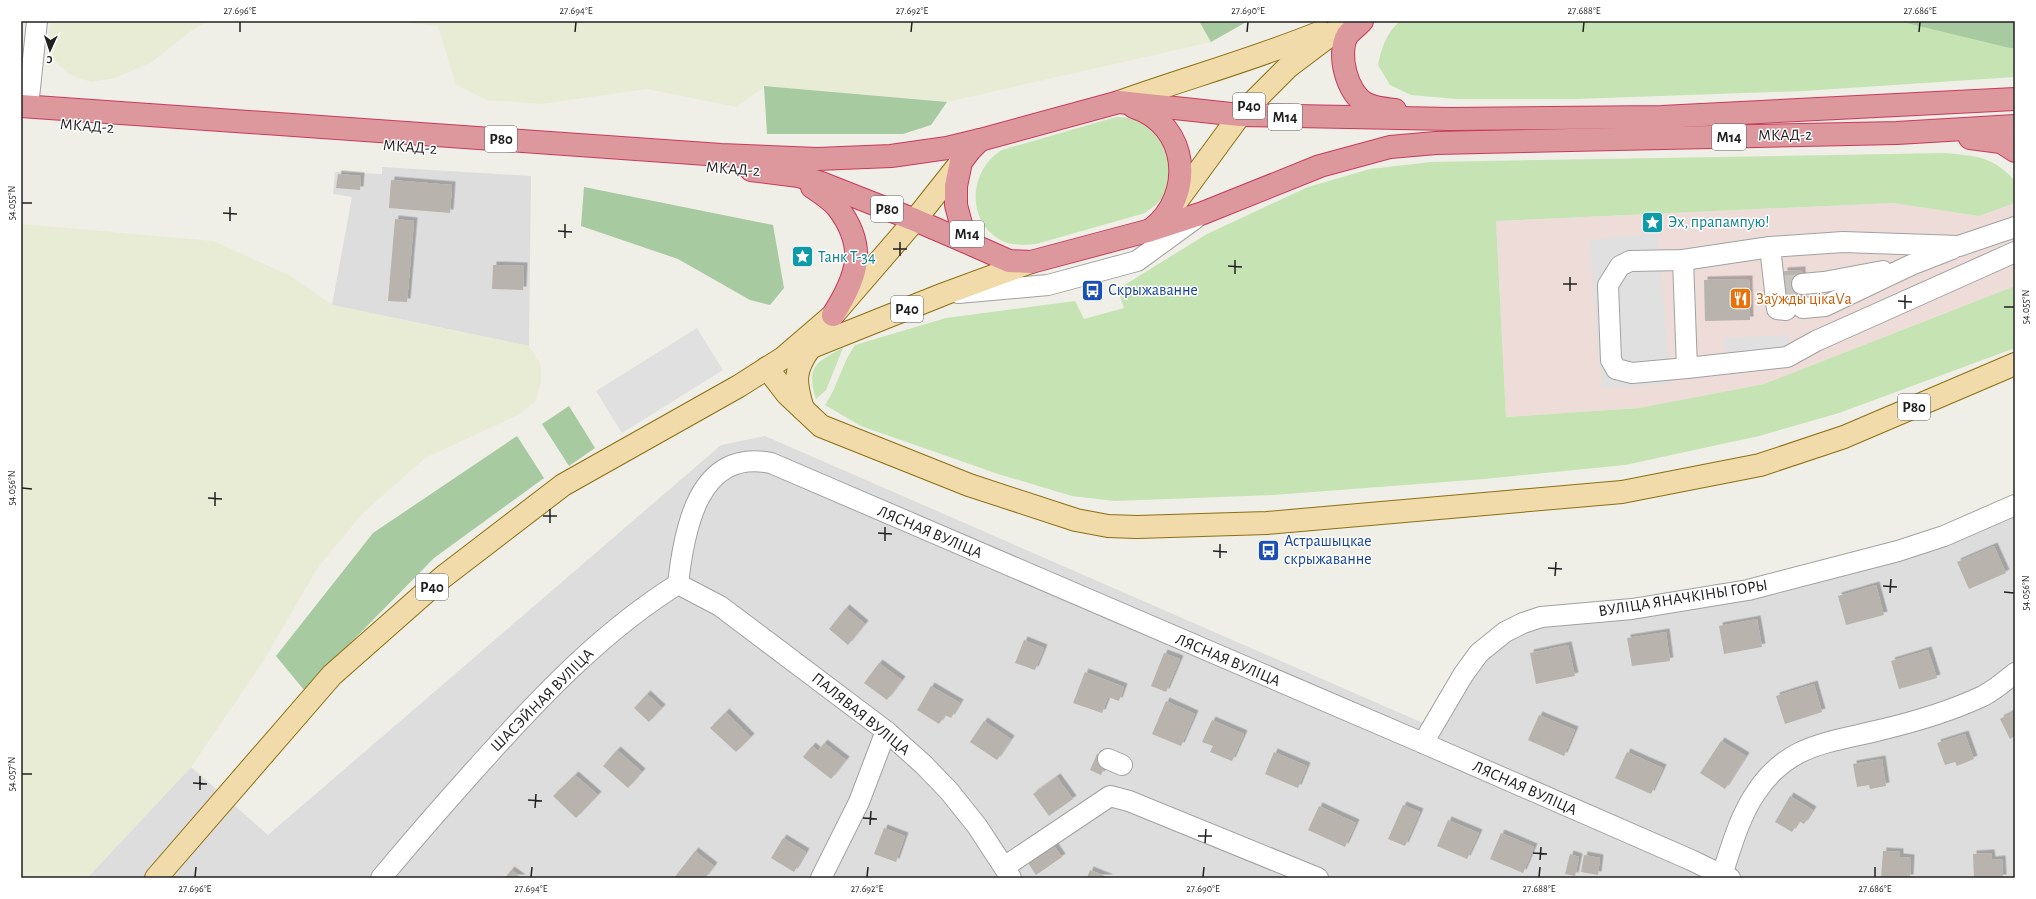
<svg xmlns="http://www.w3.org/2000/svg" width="2036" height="899" font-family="'Alegreya Sans',sans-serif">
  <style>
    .residential { fill: #dedddd }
    .commercial { fill: #eedcd9 }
    .farmland { fill: #e8ecd5 }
    .grass { fill: #c6e3b3 }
    .forest { fill: #a8caa1 }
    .parking { fill: #e0e0e0 }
    .building { fill: #b8b3ad; filter: url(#shadow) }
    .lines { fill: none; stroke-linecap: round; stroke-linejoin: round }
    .minor-tunnel { stroke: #c6c5bf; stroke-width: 20; stroke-dasharray: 20 10; stroke-linecap: butt }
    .minor-casing { stroke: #a1a1a1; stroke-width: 22 }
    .major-casing { stroke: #8b7011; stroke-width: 24 }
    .highway-casing { stroke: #c73a5b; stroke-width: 24 }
    .minor { stroke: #fff; stroke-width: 20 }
    .major { stroke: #f2dbaa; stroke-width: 22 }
    .highway { stroke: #dd989e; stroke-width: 22 }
    .ticks { fill: none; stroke: #202020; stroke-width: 1.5 }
    .labels { text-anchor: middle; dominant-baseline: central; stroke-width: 3; stroke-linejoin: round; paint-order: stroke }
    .shield { fill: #fff; stroke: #636363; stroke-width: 1 }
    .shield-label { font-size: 15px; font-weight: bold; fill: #202020 }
    .street-label { font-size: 16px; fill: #202020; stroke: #fff }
    .culture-label { font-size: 16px; fill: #0d838f; stroke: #fff; text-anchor: start }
    .transit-label { font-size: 16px; fill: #164399; stroke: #fff; text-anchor: start }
    .food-label { font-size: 16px; fill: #c56008; stroke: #fff; text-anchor: start }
    .neatline { fill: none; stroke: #202020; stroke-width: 1.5 }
    .ticks-label { font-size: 10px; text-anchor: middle; fill: #202020 }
  </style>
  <defs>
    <filter id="shadow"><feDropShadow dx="3.5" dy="-3.5" stdDeviation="0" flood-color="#0004"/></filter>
  </defs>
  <rect width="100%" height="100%" fill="#efeee7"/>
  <g class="residential">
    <path d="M382 167 531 176 529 346 332 305 352 197 333 194 335 172 382 174Z"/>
    <path d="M765 436 1423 723 1475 645 1591 605 1736 585 1929 535 2015 496V878H87L191 767 268 835 721 445Z"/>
  </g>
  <path class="commercial" d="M1893 203 1979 216 2015 203V286L1764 384 1639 408 1506 417 1496 221Z"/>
  <g class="farmland">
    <path d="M51 21H208L188 33 152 62 115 78 91 82 69 74 54 60 48 38Z"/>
    <path d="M394 21H1199L1211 42 947 102 765 86 736 107 647 89 541 104 487 100 456 85 438 26Z"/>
    <path d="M21 224 213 241 291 276 332 305 529 346 541 365V382L535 402 520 414 425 458 363 513 318 567 262 663 191 767 87 878H21Z"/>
  </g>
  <g class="grass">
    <path d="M1400 21H1898L2015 48V77L1803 91 1575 99H1457L1411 95 1390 85 1378 65C1382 46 1386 34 1400 21Z"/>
    <path d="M1116 117C1147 117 1169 135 1171 167 1171 175 1170 187 1165 194 1160 202 1152 208 1145 213L1036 244C1024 245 1008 246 997 238 965 217 971 168 1002 150Z"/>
    <path d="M1945 153C1976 156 1993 156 2015 181V203L1979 216 1893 203 1496 221 1506 417 1639 408 1764 384 2015 286V348L1839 413 1759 436 1625 465 1484 479 1273 495 1115 501 1072 496 998 474 861 426 825 405C838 386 842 363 855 345L946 318 1075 301 1084 319 1124 308 1118 289 1207 234 1308 187 1370 169 1431 162Z"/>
    <path d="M843 348 826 390 816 399C806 366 816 362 843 348Z"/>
  </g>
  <g class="forest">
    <path d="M1199 21H1248L1211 42Z"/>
    <path d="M1898 21H2015V48H2010Z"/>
    <path d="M764 86 947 102 931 125 903 134H767Z"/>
    <path d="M584 187 773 225 784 288 770 305 750 300 678 259 581 226Z"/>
    <path d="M569 406 595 448 569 466 542 424Z"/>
    <path d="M517 436 544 478 434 558 304 690 276 656 373 533Z"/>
  </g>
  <g class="parking">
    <path d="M1657 234 1671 383 1602 389 1589 240Z"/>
    <path d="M697 328 723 370 622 433 596 391Z"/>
    <path d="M1788 335 1789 351 1725 353 1724 338Z"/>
  </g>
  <g class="building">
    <path d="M338 174 361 176 360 190 336 188Z"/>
    <path d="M391 180 452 185 450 213 389 208Z"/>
    <path d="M395 219 414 221 407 302 388 301Z"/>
    <path d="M493 265 524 266 523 290 492 289Z"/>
    <path d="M1802 270 1803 316 1786 317 1784 271Z"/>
    <path d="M1749 279 1750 320 1705 321 1704 280Z"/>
    <path d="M1994 546 2006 573 1969 589 1957 562Z"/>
    <path d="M1876 585 1884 615 1846 625 1838 596Z"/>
    <path d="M846 608 865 624 848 645 829 629Z"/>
    <path d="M1757 619 1762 647 1724 654 1719 626Z"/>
    <path d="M1666 632 1670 661 1632 666 1627 638Z"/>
    <path d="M1024 640 1044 648 1035 670 1015 663Z"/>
    <path d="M1568 645 1575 676 1536 684 1530 653Z"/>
    <path d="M1928 650 1937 678 1899 689 1891 661Z"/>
    <path d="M1164 653 1180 659 1166 692 1151 686Z"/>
    <path d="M879 663 902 680 887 700 864 683Z"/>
    <path d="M1085 672 1124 687 1119 701 1108 697 1102 713 1073 703Z"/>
    <path d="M1814 684 1822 712 1785 724 1776 696Z"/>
    <path d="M931 686 960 703 951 718 945 715 939 724 917 710Z"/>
    <path d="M647 694 662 708 649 722 634 708Z"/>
    <path d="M1166 701 1195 714 1181 746 1152 734Z"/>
    <path d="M2015 711V736L2010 739 2000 719Z"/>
    <path d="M726 712 751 737 736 752 710 728Z"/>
    <path d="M1539 715 1575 730 1564 756 1528 740Z"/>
    <path d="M1212 720 1244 734 1232 761 1210 752 1213 746 1202 742Z"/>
    <path d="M984 721 1011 739 997 760 970 742Z"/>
    <path d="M1965 734 1974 759 1957 766 1955 762 1945 765 1937 743Z"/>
    <path d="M1721 741 1746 756 1725 789 1700 773Z"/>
    <path d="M824 743 846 760 831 779 803 757 812 746 818 751Z"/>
    <path d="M617 750 642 772 628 788 603 766Z"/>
    <path d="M1274 752 1307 766 1298 788 1265 774Z"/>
    <path d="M1627 752 1663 768 1651 794 1615 778Z"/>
    <path d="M1097 754 1108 759 1101 775 1090 770Z"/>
    <path d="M1882 759 1886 786 1870 789 1869 785 1857 787 1853 764Z"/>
    <path d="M575 775 598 795 576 818 553 796Z"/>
    <path d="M1057 777 1073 799 1049 816 1033 794Z"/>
    <path d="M1790 796 1813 810 1804 824 1799 821 1792 832 1775 822Z"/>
    <path d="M1403 805 1420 812 1405 846 1388 839Z"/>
    <path d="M1319 806 1356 823 1345 847 1308 830Z"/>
    <path d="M1448 820 1479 833 1467 859 1437 846Z"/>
    <path d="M884 828 905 836 896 862 874 854Z"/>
    <path d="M1501 833 1534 847 1523 873 1490 859Z"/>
    <path d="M783 838 806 852 794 872 771 858Z"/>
    <path d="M1052 843 1062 857 1036 875 1026 860Z"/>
    <path d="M695 851 714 866 705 878H674Z"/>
    <path d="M1883 851 1900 852V857L1911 858 1910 878H1881Z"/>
    <path d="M1991 853 1992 860 2002 859 2003 878H1974L1973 854Z"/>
    <path d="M1570 854 1579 857 1575 876 1565 874Z"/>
    <path d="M1584 855 1600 858 1598 875 1581 872Z"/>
    <path d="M511 870 522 878H505Z"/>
    <path d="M1090 870 1110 878H1087Z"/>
  </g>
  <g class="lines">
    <path class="minor-tunnel" d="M1785 285 1802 284"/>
    <defs>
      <g id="minor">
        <path d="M28 107 37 21"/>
        <path d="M2015 227 1959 246 1843 242 1770 247 1683 260 1630 261 1620 266 1608 285 1611 360 1616 369 1632 373 1687 368 1787 357 1816 341 2015 252"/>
        <path d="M1770 247 1777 309 1786 310"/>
        <path d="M1683 260 1687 368"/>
        <path d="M1802 284 1824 282 1883 271"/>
        <path d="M958 293 1048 285 1137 261 1196 218"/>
        <path d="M1803 308 1825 306 1911 265 1952 249"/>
        <path d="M678 584 720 606 886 731 924 765 949 791 977 826 1011 878"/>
        <path d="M1423 743 1463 675 1479 653 1505 632 1523 623 1541 617 1632 609 1748 590 1898 551 1944 536 2015 505"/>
        <path d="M1108 759 1122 765"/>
        <path d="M1004 867 1110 796 1129 801 1318 878"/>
        <path d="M381 878C416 836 452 795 489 754 546 691 606 629 678 584 684 530 698 448 771 463L1423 743 1691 860 1722 875 1723 878"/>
        <path d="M821 878 859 802 886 731"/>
        <path d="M1730 878 1722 875C1731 848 1739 818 1755 794 1787 744 1828 743 1880 730 1914 722 1951 711 1983 696 1995 690 2005 681 2015 673"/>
      </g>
      <g id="major">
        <path d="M1119 102C1186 78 1255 59 1321 32"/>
        <path d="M1174 205 1240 115 1288 67 1349 21"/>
        <path d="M799 352 944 294 1031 262"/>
        <path d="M767 368 787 394 821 426 969 485 1076 520 1108 526 1137 527 1267 523 1622 492 1760 465 1844 437 2015 364"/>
        <path d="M803 409C795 383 793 371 810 348"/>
        <path d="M156 878 332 675 443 577 563 485 739 386 783 358 833 315 915 220 961 162"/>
      </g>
      <g id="highway">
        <path d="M1362 21C1358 26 1350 31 1347 36 1337 54 1347 93 1365 103 1373 108 1385 109 1395 110"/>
        <path d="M21 106 721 155 817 159 891 156 947 148 980 140 1119 102 1240 115 1451 119 1662 117 2015 99"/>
        <path d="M1134 107C1189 125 1195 195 1152 229"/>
        <path d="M1970 138 2001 142 2015 151"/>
        <path d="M980 140 970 150 961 162 956 186V205L961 224 973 245 1009 261 1031 262 1151 230 1203 213 1320 166 1390 147 1436 143 1897 133 2015 126"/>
        <path d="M751 170 799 176 821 183 915 220 973 245"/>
        <path d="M812 187C821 193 832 200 838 208 868 248 857 277 833 315"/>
      </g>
    </defs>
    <use href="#minor" class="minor-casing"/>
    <use href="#major" class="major-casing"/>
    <use href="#highway" class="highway-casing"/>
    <use href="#minor" class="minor"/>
    <use href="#major" class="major"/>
    <use href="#highway" class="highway"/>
  </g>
  <path class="ticks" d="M240 32V22M575 32 576 22M911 32 912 22M1247 32 1248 22M1583 32 1584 22M1919 32 1920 22M22 203H32M223 213 237 214M230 221V207M558 231 572 232M565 238V224M893 249H907M900 256V242M1228 266 1242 267M1235 274V260M1563 284H1577M1570 291V277M1898 301 1912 302M2004 307H2014M1905 309V295M22 488 32 489M208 498 222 499M215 506V492M543 516H557M550 523V509M878 533 892 534M885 541V527M1213 551 1227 552M1220 558V544M1548 568 1562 569M1555 576 1556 562M1883 586 1897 587M2004 592 2014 593M1890 593 1891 579M22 774H32M193 783 207 784M200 790V776M528 800 542 801M535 808 536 794M863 818 877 819M870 825 871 811M1198 836H1212M1205 843 1206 829M1533 853 1547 854M1540 860 1541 847M195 877 196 867M531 877 532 867M867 877 868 867M1203 877 1204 867M1539 877 1540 867M1875 877V867"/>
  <defs>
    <symbol id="sight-square" viewBox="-11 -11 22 22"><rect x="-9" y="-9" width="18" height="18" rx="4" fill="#0f9aa8" stroke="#fff"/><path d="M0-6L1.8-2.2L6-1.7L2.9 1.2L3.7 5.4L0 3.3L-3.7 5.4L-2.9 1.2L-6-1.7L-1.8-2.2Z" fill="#fff"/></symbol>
    <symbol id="bus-square" viewBox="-11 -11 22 22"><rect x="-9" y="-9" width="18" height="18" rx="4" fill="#1a4fb4" stroke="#fff"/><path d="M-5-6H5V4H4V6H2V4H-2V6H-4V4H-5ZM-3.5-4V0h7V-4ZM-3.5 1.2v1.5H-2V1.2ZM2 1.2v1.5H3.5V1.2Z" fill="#fff"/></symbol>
    <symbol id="restaurant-square" viewBox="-11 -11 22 22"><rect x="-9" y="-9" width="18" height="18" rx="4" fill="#e8710a" stroke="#fff"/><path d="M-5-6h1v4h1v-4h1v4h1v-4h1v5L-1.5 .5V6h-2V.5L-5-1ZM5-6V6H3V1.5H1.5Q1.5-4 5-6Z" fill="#fff"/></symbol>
  </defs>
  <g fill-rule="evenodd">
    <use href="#sight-square" x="1640" y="210" width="25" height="25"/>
    <use href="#sight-square" x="790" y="244" width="25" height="25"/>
    <use href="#bus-square" x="1080" y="278" width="25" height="25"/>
    <use href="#restaurant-square" x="1728" y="286" width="25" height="25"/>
    <use href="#bus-square" x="1256" y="538" width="25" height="25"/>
  </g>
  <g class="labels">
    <g class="shield">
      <rect x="1233" y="93" width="32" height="26" rx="3"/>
      <rect x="1268" y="104" width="34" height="26" rx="3"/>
      <rect x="1712" y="124" width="34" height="26" rx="3"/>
      <rect x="485" y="126" width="32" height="26" rx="3"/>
      <rect x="871" y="196" width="32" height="26" rx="3"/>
      <rect x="950" y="221" width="34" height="26" rx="3"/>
      <rect x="891" y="296" width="32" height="26" rx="3"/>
      <rect x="1898" y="394" width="32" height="26" rx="3"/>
      <rect x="416" y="574" width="32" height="26" rx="3"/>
    </g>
    <g class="shield-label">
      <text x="1249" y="106">Р40</text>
      <text x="1285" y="117">М14</text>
      <text x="1729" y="137">М14</text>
      <text x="501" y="139">Р80</text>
      <text x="887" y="209">Р80</text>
      <text x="967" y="234">М14</text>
      <text x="907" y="309">Р40</text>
      <text x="1914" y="407">Р80</text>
      <text x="432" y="587">Р40</text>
    </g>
    <g class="street-label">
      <text transform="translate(87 126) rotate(4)">МКАД-2</text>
      <text transform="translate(1785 135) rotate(-1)">МКАД-2</text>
      <text transform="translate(410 147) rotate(4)">МКАД-2</text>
      <text transform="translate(733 169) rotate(4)">МКАД-2</text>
      <text transform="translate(930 532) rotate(23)">ЛЯСНАЯ ВУЛІЦА</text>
      <text transform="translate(1683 598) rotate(-9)">ВУЛІЦА ЯНАЧКІНЫ ГОРЫ</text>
      <text transform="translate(1228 660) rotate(23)">ЛЯСНАЯ ВУЛІЦА</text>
      <text transform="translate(542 700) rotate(-45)">ШАСЭЙНАЯ ВУЛІЦА</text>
      <text transform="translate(861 714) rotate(39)">ПАЛЯВАЯ ВУЛІЦА</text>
      <text transform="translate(1525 788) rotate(24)">ЛЯСНАЯ ВУЛІЦА</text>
    </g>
    <g class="culture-label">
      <text x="1668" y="222">Эх, прапампую!</text>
      <text x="818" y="257">Танк Т-34</text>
    </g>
    <g class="transit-label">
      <text x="1108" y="290">Скрыжаванне</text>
      <text x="1284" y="541">Астрашыцкае<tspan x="1284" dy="18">скрыжаванне</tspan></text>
    </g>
    <g class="food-label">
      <text x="1756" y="299">Заўжды цікаVа</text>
    </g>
  </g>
  <rect width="2036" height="899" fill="none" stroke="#ffffff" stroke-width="44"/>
  <g transform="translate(50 50) rotate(183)" stroke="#ffffff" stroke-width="3" paint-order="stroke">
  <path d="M0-3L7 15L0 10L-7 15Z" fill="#202020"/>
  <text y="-6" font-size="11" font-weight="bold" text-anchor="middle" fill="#202020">С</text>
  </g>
  <rect x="22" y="22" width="1992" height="855" class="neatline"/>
  <g class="ticks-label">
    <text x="240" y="14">27.696°E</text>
    <text x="576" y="14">27.694°E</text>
    <text x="912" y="14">27.692°E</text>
    <text x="1248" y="14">27.690°E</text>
    <text x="1584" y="14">27.688°E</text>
    <text x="1920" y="14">27.686°E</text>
    <text transform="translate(11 203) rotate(-90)" y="4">54.055°N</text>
    <text transform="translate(2025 307) rotate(-90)" y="4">54.055°N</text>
    <text transform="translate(11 488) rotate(-90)" y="4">54.056°N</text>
    <text transform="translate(2025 593) rotate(-90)" y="4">54.056°N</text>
    <text transform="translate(11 774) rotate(-90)" y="4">54.057°N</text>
    <text x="195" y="892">27.696°E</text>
    <text x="531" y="892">27.694°E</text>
    <text x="867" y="892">27.692°E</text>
    <text x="1203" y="892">27.690°E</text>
    <text x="1539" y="892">27.688°E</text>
    <text x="1875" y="892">27.686°E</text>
  </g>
</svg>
